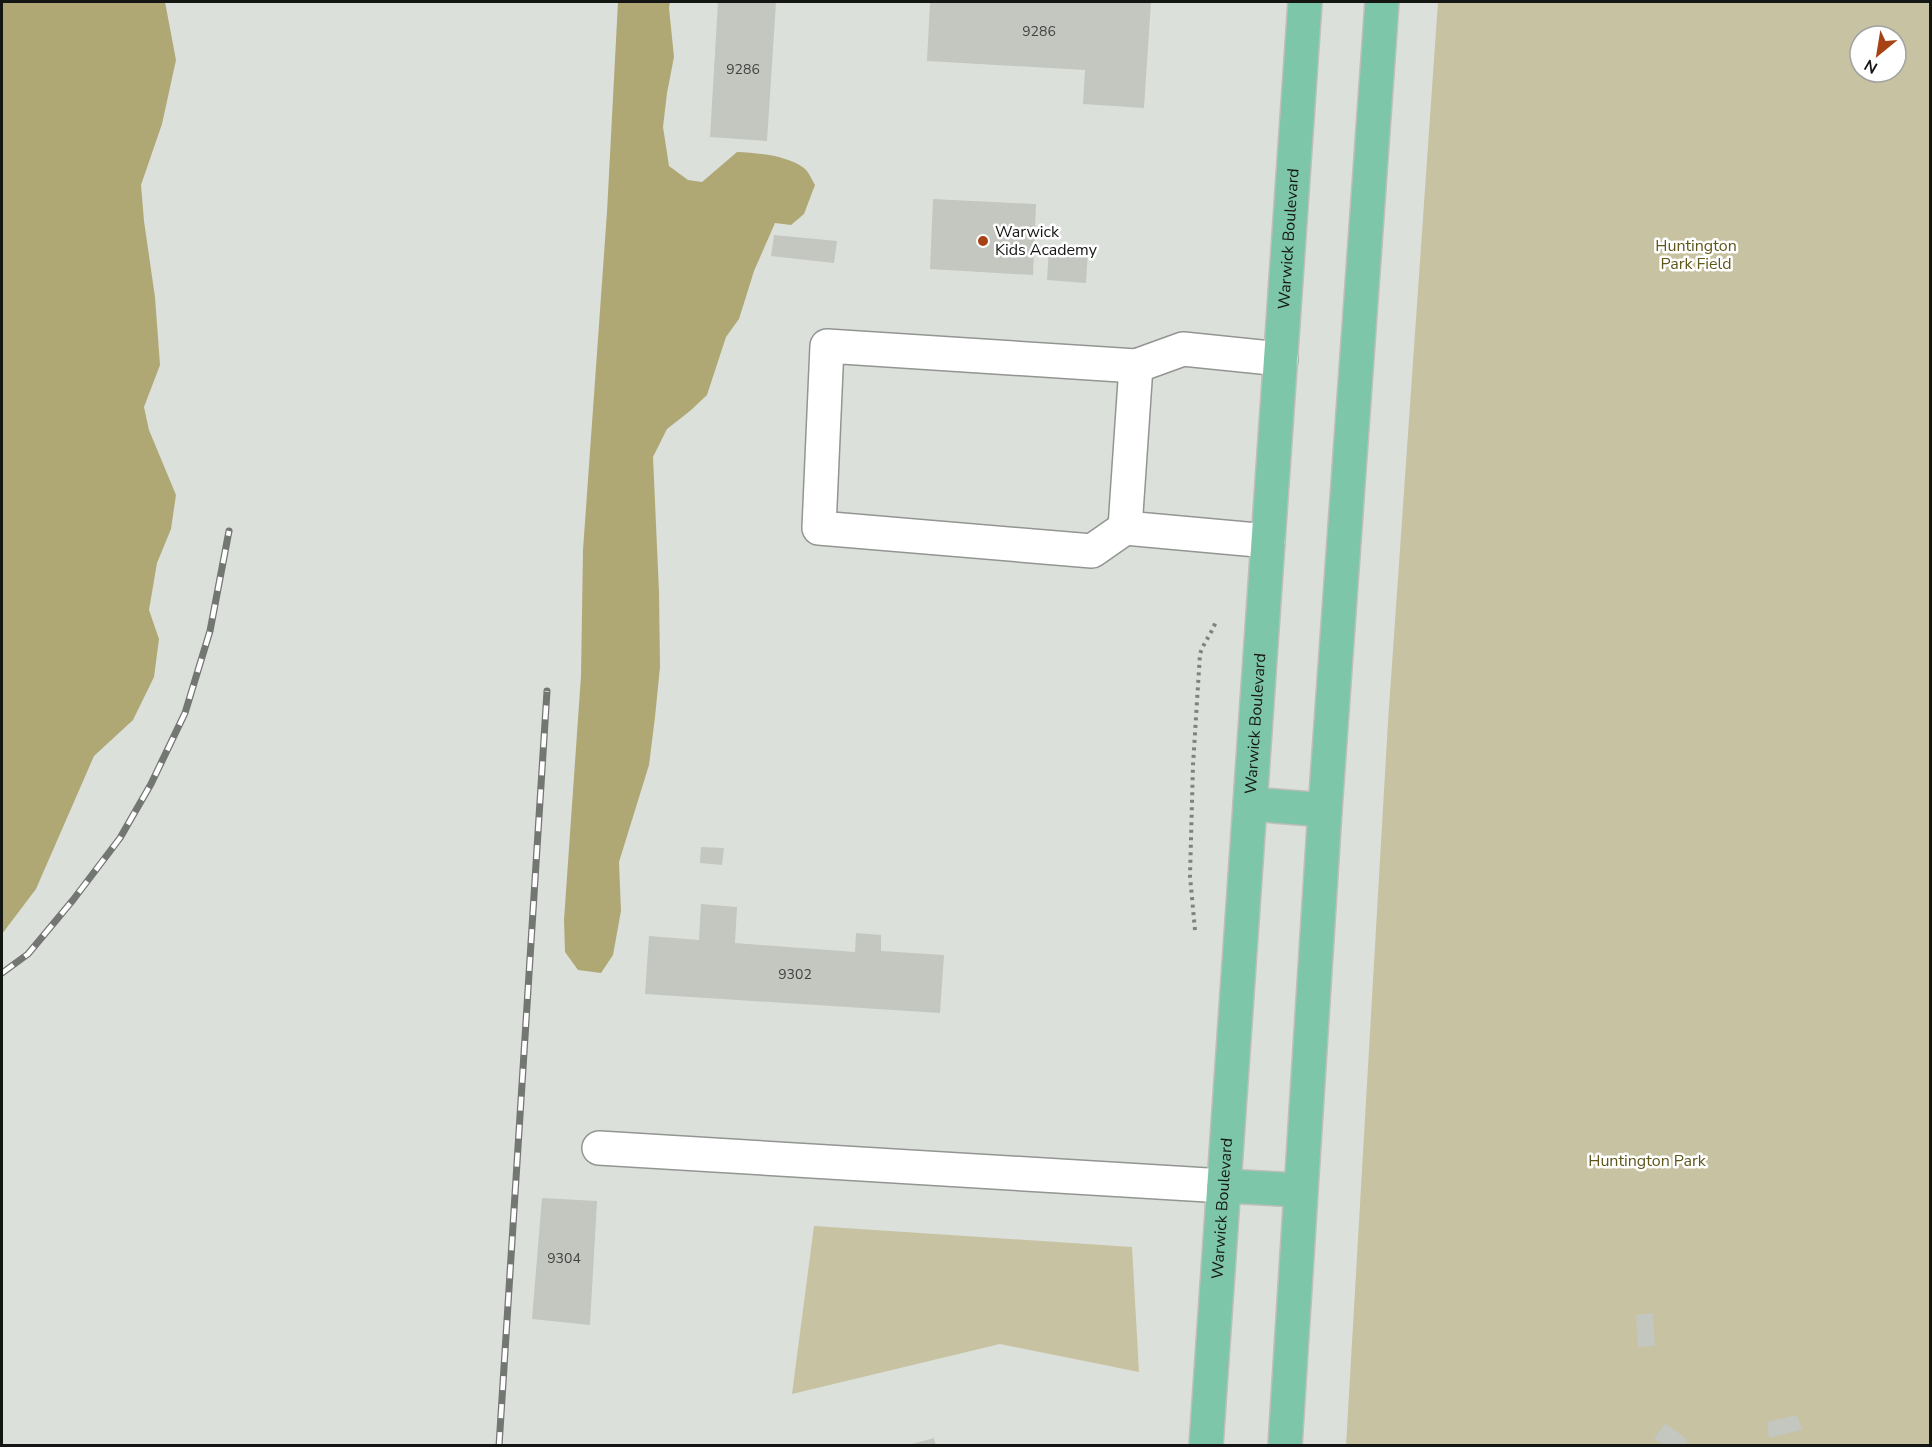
<svg xmlns="http://www.w3.org/2000/svg" width="1932" height="1447" font-family="'Nunito Sans',sans-serif">
  <style>
    .green { fill: #c7c2a1; fill-rule: evenodd }
    .forest { fill: #afa875 }
    .building { fill: #c4c6c0 }
    .lines { fill: none; stroke-linecap: round; stroke-linejoin: round }
    .minor-casing { stroke: #929591; stroke-width: 36 }
    .major-casing { stroke: #bdbebd; stroke-width: 36 }
    .path { stroke: #7f827e; stroke-width: 4; stroke-dasharray: 3 4.5; stroke-linecap: butt }
    .minor { stroke: #fff; stroke-width: 33 }
    .major { stroke: #7dc6aa; stroke-width: 33 }
    .rail-casing { stroke: #737673; stroke-width: 7 }
    .rail { stroke: #fff; stroke-width: 4.5; stroke-dasharray: 14; stroke-linecap: butt }
    .poi-dot { fill: #a64214; stroke: #fff; stroke-width: 2 }
    .labels { text-anchor: middle; dominant-baseline: central; stroke-width: 5; stroke-linejoin: round; paint-order: stroke }
    .number-label { font-size: 14px; fill: #40423f }
    .poi-label { font-size: 16px; fill: #141614; stroke: #fff; text-anchor: start }
    .street-label { font-size: 16px; fill: #141614; stroke: #fff }
    .park-label { font-size: 16px; fill: #5e561a; stroke: #fff }
  </style>
  <rect width="100%" height="100%" fill="#dce0db"/>
  <g class="green">
    <path d="M1438 2H1930V1445L1346 1446 1388 722ZM1860 36H1896V72H1860Z"/>
    <path d="M814 1226 1132 1247 1139 1372 1000 1344 792 1394Z"/>
  </g>
  <g class="forest">
    <path d="M2 2H165L176 60 162 124 141 185 144 221 155 297 160 365 144 407 149 430 176 495 171 529 157 563 149 610 159 639 154 677 133 720 94 756 36 889 2 934Z"/>
    <path d="M618 2H670L669 8 674 57 667 93 663 127 669 166 688 180 702 182 737 152C758 153 786 155 804 168 809 172 812 180 815 185L804 214 791 225 775 223 754 271 739 319 726 337 707 395 690 411 667 429 653 457 659 592 660 667 655 717 649 765 619 862 621 911 613 955 601 973 578 970 565 952 564 920 581 676 583 550 607 212Z"/>
  </g>
  <g class="building">
    <path d="M718 2H776L767 141 710 137Z"/>
    <path d="M930 2H1151L1144 108 1083 104 1085 70 927 61Z"/>
    <path d="M933 199 1036 204 1033 275 930 269Z"/>
    <path d="M774 235 837 241 834 263 771 256Z"/>
    <path d="M1049 248 1088 251 1086 283 1047 280Z"/>
    <path d="M701 847 724 848 722 865 700 863Z"/>
    <path d="M701 904 737 907 735 943 855 952 856 933 881 935V951L944 955 940 1013 645 994 649 936 699 940Z"/>
    <path d="M542 1198 597 1201 590 1325 532 1319Z"/>
    <path d="M1653 1313 1655 1346 1638 1347 1636 1315Z"/>
    <path d="M1797 1415 1802 1430 1769 1438 1767 1422Z"/>
    <path d="M1665 1423 1688 1440 1684 1446H1664L1654 1438Z"/>
    <path d="M934 1438 936 1446H908V1445Z"/>
  </g>
  <g class="lines">
    <defs>
      <g id="minor">
        <path d="M1136 366 1125 528 1268 541"/>
        <path d="M1125 528 1092 551 819 528 827 346 1136 366 1183 349 1281 359"/>
        <path d="M599 1148 1224 1186"/>
      </g>
      <g id="major">
        <path d="M1250 804 1325 810"/>
        <path d="M1224 1186 1300 1190"/>
        <path id="s1" d="M1206 1446 1305 2"/>
        <path d="M1285 1446 1325 810 1382 2"/>
      </g>
    </defs>
    <use href="#minor" class="minor-casing"/>
    <use href="#major" class="major-casing"/>
    <path class="path" d="M1195 930 1190 876 1193 765 1200 654C1204 642 1212 633 1216 621"/>
    <use href="#minor" class="minor"/>
    <use href="#major" class="major"/>
    <defs>
      <g id="rail">
        <path d="M2 973 28 954 73 900 120 838 151 784 185 713 210 631 229 531"/>
        <path d="M499 1446 547 691"/>
      </g>
    </defs>
    <use href="#rail" class="rail-casing"/>
    <use href="#rail" class="rail"/>
  </g>
  <circle class="poi-dot" cx="983" cy="241" r="6"/>
  <g class="labels">
    <g class="number-label">
      <text x="1039" y="31">9286</text>
      <text x="743" y="69">9286</text>
      <text x="795" y="974">9302</text>
      <text x="564" y="1258">9304</text>
    </g>
    <g class="poi-label">
      <text x="995" y="232">Warwick<tspan x="995" dy="18">Kids Academy</tspan></text>
    </g>
    <g class="street-label">
      <text stroke="none"><textPath href="#s1" startOffset="1210">Warwick Boulevard</textPath></text>
      <text stroke="none"><textPath href="#s1" startOffset="724">Warwick Boulevard</textPath></text>
      <text stroke="none"><textPath href="#s1" startOffset="238">Warwick Boulevard</textPath></text>
    </g>
    <g class="park-label">
      <text x="1696" y="246">Huntington<tspan x="1696" dy="18">Park Field</tspan></text>
      <text x="1647" y="1161">Huntington Park</text>
    </g>
  </g>
  <rect width="1932" height="1447" fill="none" stroke="#141614" stroke-width="6"/>
  <g transform="translate(1878 54) rotate(210)"><circle r="28" fill="#ffffff" stroke="#a1a2a1" stroke-width="1.5"/>
  <path d="M0-4.5L10 22L0 15L-10 22Z" fill="#a64214"/>
  <text y="-9" font-size="16" font-weight="bold" text-anchor="middle" fill="#141614">N</text>
  </g>
</svg>
